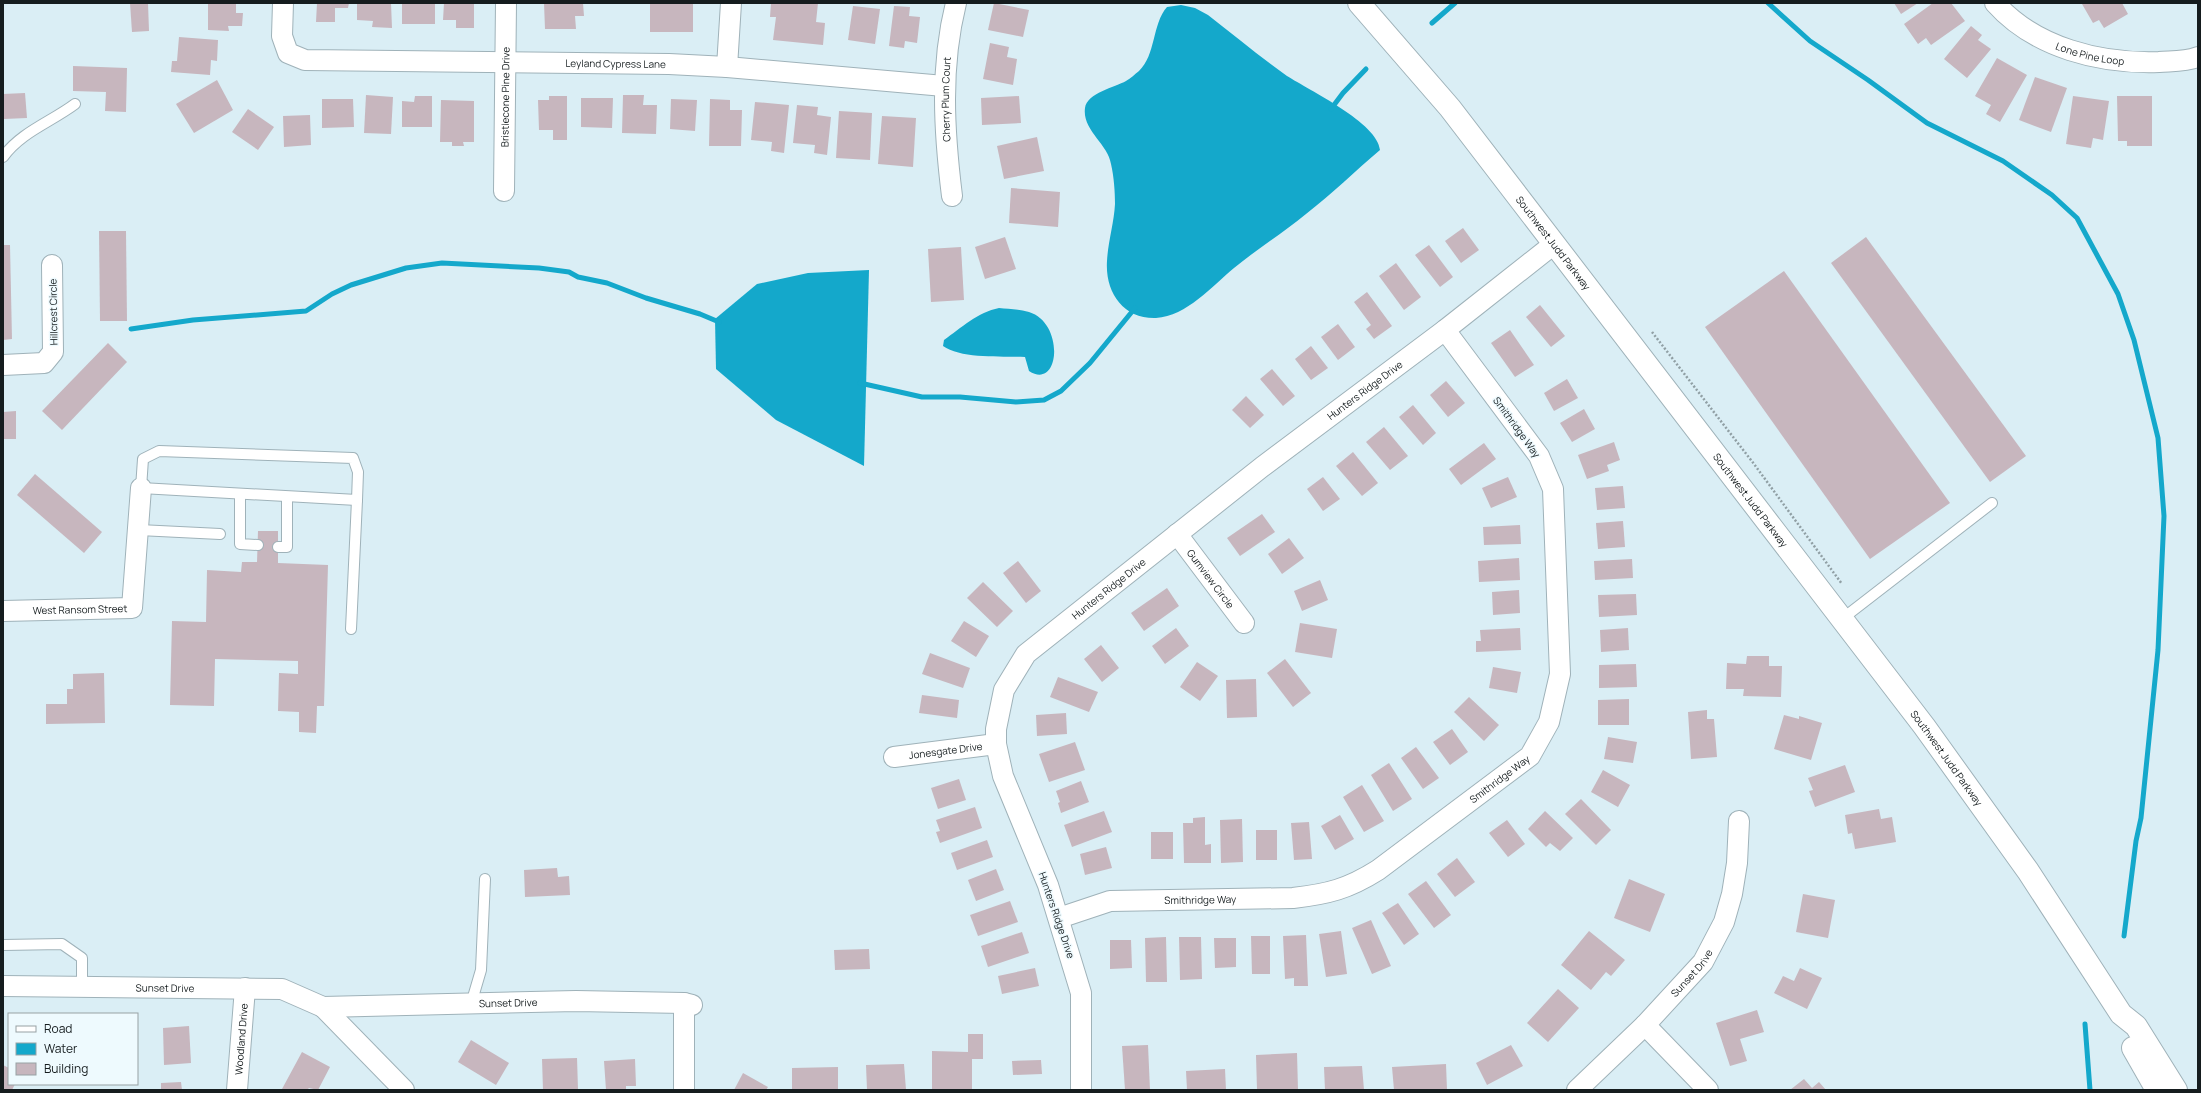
<svg xmlns="http://www.w3.org/2000/svg" width="2201" height="1093" font-family="Manrope,sans-serif">
  <style>
    .water { fill: #14a8cb }
    .lines { fill: none; stroke-linecap: round; stroke-linejoin: round }
    .stream { stroke: #14a8cb; stroke-width: 5 }
    .building { fill: #c7b6be }
    .service-casing { stroke: #9fb2b9; stroke-width: 12 }
    .minor-casing { stroke: #9fb2b9; stroke-width: 22 }
    .trunk-casing { stroke: #9fb2b9; stroke-width: 24 }
    .path { stroke: #909fa4; stroke-width: 2.5; stroke-dasharray: 2 2; stroke-linecap: butt }
    .service { stroke: #fff; stroke-width: 10 }
    .minor { stroke: #fff; stroke-width: 20 }
    .trunk { stroke: #fff; stroke-width: 22 }
    .labels { text-anchor: middle; dominant-baseline: central; stroke-width: 3; stroke-linejoin: round; paint-order: stroke }
    .street-label { font-size: 10px; fill: #151c1e; stroke: #eefafe }
  </style>
  <rect width="100%" height="100%" fill="#daeef5"/>
  <g class="water">
    <path d="M1181 5 1195 8 1208 15C1234 35 1260 57 1287 76 1309 90 1378 123 1380 150 1355 171 1332 194 1306 214 1283 233 1257 249 1234 268 1212 286 1187 316 1156 318 1123 319 1105 292 1107 261 1108 242 1114 223 1115 204 1115 192 1114 177 1111 164 1108 144 1082 130 1085 108 1087 93 1115 87 1126 81 1130 79 1135 74 1139 71 1156 55 1152 24 1167 7Z"/>
    <path d="M869 270 864 466 776 420 716 369 715 319 757 284 808 273Z"/>
    <path d="M999 308C1009 309 1020 309 1029 312 1065 323 1060 391 1029 371L1025 357C1002 356 961 359 943 346L944 340C961 328 978 312 999 308Z"/>
  </g>
  <g class="lines">
    <g class="stream">
      <path d="M1768 3 1810 41 1868 80 1927 123 2003 161 2052 195 2077 218 2118 294 2134 340 2158 438 2164 516 2158 650 2141 818 2136 841 2124 936"/>
      <path d="M1432 23 1455 3"/>
      <path d="M1331 109 1343 93 1366 69"/>
      <path d="M131 329 193 320 306 311 332 294 351 285 406 268 442 263 539 268 569 272 578 277 607 283 646 298 700 314 719 322"/>
      <path d="M860 383 922 397H960L1016 402 1044 400 1061 391 1090 363 1135 308"/>
      <path d="M2085 1024 2090 1090"/>
    </g>
  </g>
  <g class="building">
    <path d="M130 3H148L149 31 132 32Z"/>
    <path d="M208 3H236V13H243L242 26H228L229 31 208 30Z"/>
    <path d="M317 3H349L348 8H335V22H316Z"/>
    <path d="M357 3H391L392 28 372 27 373 21 357 20Z"/>
    <rect x="402" y="3" width="33" height="21"/>
    <path d="M444 3H474V28H456V20H443Z"/>
    <path d="M544 3H583L584 16H575L576 29H545Z"/>
    <rect x="650" y="3" width="43" height="29"/>
    <path d="M771 3H818L816 22 825 23 823 45 773 40 776 17H770Z"/>
    <path d="M994 3 1029 10 1023 37 988 30Z"/>
    <path d="M1894 3H1918L1901 14Z"/>
    <path d="M1933 3H1951L1965 21 1931 45 1926 38 1918 44 1904 24Z"/>
    <path d="M2084 3H2122L2128 14 2104 28 2099 20 2093 23 2082 4Z"/>
    <path d="M853 6 880 9 875 44 848 40Z"/>
    <path d="M894 6 910 7 909 16 920 17 917 43 905 41 904 48 889 46Z"/>
    <path d="M1971 26 1982 35 1978 40 1991 49 1967 78 1944 59Z"/>
    <path d="M179 37 218 40 217 61 211 60 210 75 171 72 172 61H177Z"/>
    <path d="M990 43 1009 47 1007 57 1017 59 1013 85 983 79Z"/>
    <path d="M1997 58 2027 75 2000 122 1986 114 1991 105 1975 96Z"/>
    <path d="M73 66 127 68 126 112 105 111 106 92 73 91Z"/>
    <path d="M2035 77 2067 88 2051 132 2019 120Z"/>
    <path d="M217 80 233 110 194 133 176 104Z"/>
    <path d="M25 93 27 118 4 119 3 94Z"/>
    <path d="M366 95 393 97 391 134 364 133Z"/>
    <path d="M623 95H644L643 105H657L656 134 622 133Z"/>
    <path d="M415 96H432V127H402V101L414 102Z"/>
    <path d="M549 96H567V140H553V130H539L538 100H549Z"/>
    <path d="M1019 96 1021 123 982 125 981 98Z"/>
    <path d="M2073 96 2109 101 2103 140 2093 138 2091 148 2066 144Z"/>
    <path d="M2117 96H2152V146H2127V141H2118Z"/>
    <path d="M581 98H613L612 128 581 127Z"/>
    <path d="M322 99H353L354 127 322 128Z"/>
    <path d="M671 99 697 100 695 131 670 129Z"/>
    <path d="M710 99 730 100V110H742L741 146H709Z"/>
    <path d="M441 100 474 101V142H463L464 146H452V142H440Z"/>
    <path d="M755 102 789 105 784 153 771 151 772 142 751 140Z"/>
    <path d="M797 105 818 107 817 115 831 117 827 155 814 153 815 145 793 143Z"/>
    <path d="M248 109 274 127 258 150 232 132Z"/>
    <path d="M839 111 872 113 870 160 836 158Z"/>
    <path d="M310 115 311 145 284 147 283 116Z"/>
    <path d="M882 116 916 118 913 167 878 164Z"/>
    <path d="M1037 137 1044 171 1004 179 997 146Z"/>
    <path d="M1011 188 1060 192 1058 227 1009 223Z"/>
    <path d="M1463 228 1479 250 1461 263 1445 241Z"/>
    <path d="M99 231H126L127 321H100Z"/>
    <path d="M1005 237 1016 269 985 279 975 247Z"/>
    <path d="M1866 237 2026 456 1990 482 1831 263Z"/>
    <path d="M3 245H10L12 339 3 340Z"/>
    <path d="M1429 245 1453 277 1440 287 1415 255Z"/>
    <path d="M961 247 964 300 931 302 928 249Z"/>
    <path d="M1396 263 1421 297 1404 310 1379 276Z"/>
    <path d="M1784 271 1950 503 1870 559 1705 327Z"/>
    <path d="M1367 292 1392 326 1374 339 1366 329 1371 325 1354 302Z"/>
    <path d="M1540 305 1565 336 1551 347 1526 317Z"/>
    <path d="M1338 324 1355 347 1338 360 1321 337Z"/>
    <path d="M1510 330 1534 365 1515 377 1491 343Z"/>
    <path d="M108 343 127 362 62 430 42 411Z"/>
    <path d="M1311 346 1328 368 1311 380 1295 359Z"/>
    <path d="M1272 369 1295 396 1283 406 1260 379Z"/>
    <path d="M1567 379 1578 398 1554 411 1544 393Z"/>
    <path d="M1446 381 1465 403 1448 417 1430 395Z"/>
    <path d="M1246 396 1264 415 1250 428 1232 410Z"/>
    <path d="M1413 405 1436 433 1423 445 1399 417Z"/>
    <path d="M1584 409 1595 429 1572 442 1560 423Z"/>
    <path d="M16 411V439H3V412Z"/>
    <path d="M1384 427 1408 456 1390 470 1366 442Z"/>
    <path d="M1614 442 1620 460 1607 465 1609 471 1587 479 1578 455Z"/>
    <path d="M1484 443 1496 459 1461 485 1449 469Z"/>
    <path d="M1353 452 1378 483 1362 496 1336 466Z"/>
    <path d="M35 474 102 532 84 553 17 495Z"/>
    <path d="M1323 477 1340 499 1323 511 1307 489Z"/>
    <path d="M1508 477 1517 497 1491 508 1482 488Z"/>
    <path d="M1623 486 1625 508 1597 510 1595 488Z"/>
    <path d="M1262 514 1275 532 1240 556 1227 538Z"/>
    <path d="M1623 521 1625 547 1598 549 1596 523Z"/>
    <path d="M1520 525 1521 544 1484 545 1483 527Z"/>
    <path d="M258 531H278V563L328 565 324 706H317L316 733 299 732V712L278 711 279 673 298 674V661L215 659 214 706 170 705 172 621 206 622 207 570 241 572 242 562H257Z"/>
    <path d="M1289 538 1304 558 1282 574 1268 554Z"/>
    <path d="M1519 558 1520 580 1479 582 1478 561Z"/>
    <path d="M1632 559 1633 578 1595 580 1594 561Z"/>
    <path d="M1018 561 1041 591 1026 603 1003 573Z"/>
    <path d="M1320 580 1328 600 1302 611 1294 591Z"/>
    <path d="M983 582 1013 611 997 627 967 598Z"/>
    <path d="M1167 588 1179 606 1144 631 1131 613Z"/>
    <path d="M1519 590 1520 613 1493 615 1492 592Z"/>
    <path d="M1636 594 1637 615 1599 617 1598 595Z"/>
    <path d="M964 621 989 636 976 657 951 641Z"/>
    <path d="M1300 623 1337 629 1332 658 1295 652Z"/>
    <path d="M1176 628 1189 646 1165 664 1152 646Z"/>
    <path d="M1520 628 1521 650 1476 652V641H1481L1480 630Z"/>
    <path d="M1628 628 1629 650 1601 652 1600 630Z"/>
    <path d="M1101 645 1119 668 1102 682 1084 659Z"/>
    <path d="M930 653 970 668 963 688 922 674Z"/>
    <path d="M1747 656H1769V666H1782L1781 697 1743 696 1744 689H1726L1727 663 1746 664Z"/>
    <path d="M1285 659 1311 693 1293 707 1267 673Z"/>
    <path d="M1197 662 1218 676 1200 701 1180 687Z"/>
    <path d="M1636 664 1637 687 1599 688V665Z"/>
    <path d="M1493 667 1521 672 1517 693 1489 688Z"/>
    <path d="M104 673 105 723 46 724V704H67V689H73V674Z"/>
    <path d="M1058 677 1098 692 1089 712 1050 697Z"/>
    <path d="M1256 679 1257 717 1227 718 1226 680Z"/>
    <path d="M922 695 959 700 957 718 919 713Z"/>
    <path d="M1469 697 1499 725 1484 741 1454 712Z"/>
    <path d="M1629 699V725H1598V700Z"/>
    <path d="M1707 710V719H1714L1717 757 1691 759 1688 712Z"/>
    <path d="M1066 713 1067 734 1037 736 1036 715Z"/>
    <path d="M1784 715 1799 719V716L1822 723 1811 760 1774 749Z"/>
    <path d="M1452 729 1468 752 1450 765 1433 742Z"/>
    <path d="M1608 737 1637 742 1633 763 1604 759Z"/>
    <path d="M1075 742 1085 770 1049 782 1039 754Z"/>
    <path d="M1416 747 1439 778 1423 789 1401 758Z"/>
    <path d="M1389 763 1412 799 1393 811 1371 775Z"/>
    <path d="M1845 765 1855 792 1815 807 1809 791 1813 790 1808 778Z"/>
    <path d="M1603 770 1630 785 1618 807 1591 792Z"/>
    <path d="M959 779 966 800 938 809 931 788Z"/>
    <path d="M1081 781 1089 802 1061 813 1058 803 1060 802 1056 791Z"/>
    <path d="M1362 785 1384 821 1364 832 1343 797Z"/>
    <path d="M1581 799 1611 830 1596 845 1565 814Z"/>
    <path d="M975 807 982 828 940 843 936 832 940 831 936 820Z"/>
    <path d="M1879 809 1881 819 1892 817 1896 842 1855 849 1852 833 1848 834 1845 815Z"/>
    <path d="M1104 811 1112 832 1072 847 1064 825Z"/>
    <path d="M1545 811 1573 838 1560 851 1550 843 1546 847 1528 829Z"/>
    <path d="M1340 815 1354 839 1335 850 1321 826Z"/>
    <path d="M1205 817V845L1211 844V863H1184L1183 823H1193V818Z"/>
    <path d="M1242 819 1243 862 1221 863 1220 820Z"/>
    <path d="M1507 820 1525 844 1508 857 1489 833Z"/>
    <path d="M1309 822 1312 859 1294 860 1291 823Z"/>
    <rect x="1256" y="830" width="21" height="30"/>
    <rect x="1151" y="832" width="22" height="27"/>
    <path d="M987 840 993 857 957 870 951 853Z"/>
    <path d="M1106 847 1112 868 1085 875 1080 854Z"/>
    <path d="M1457 858 1475 882 1455 897 1437 874Z"/>
    <path d="M557 868 558 877 569 876 570 895 525 897 524 870Z"/>
    <path d="M996 869 1004 890 976 901 968 880Z"/>
    <path d="M1629 879 1665 894 1650 932 1614 918Z"/>
    <path d="M1426 881 1451 915 1434 928 1408 894Z"/>
    <path d="M1803 894 1835 900 1828 938 1796 932Z"/>
    <path d="M1010 901 1018 922 978 936 970 915Z"/>
    <path d="M1398 903 1419 934 1404 945 1382 913Z"/>
    <path d="M1371 920 1391 966 1372 974 1352 928Z"/>
    <path d="M1341 931 1347 974 1326 977 1319 934Z"/>
    <path d="M1589 931 1625 960 1611 976 1606 972 1591 990 1561 965Z"/>
    <path d="M1022 932 1029 953 988 967 981 946Z"/>
    <path d="M1306 935 1308 986H1294V978L1285 979 1283 936Z"/>
    <path d="M1251 936H1270V974H1252Z"/>
    <path d="M1166 937 1167 982H1146L1145 938Z"/>
    <path d="M1179 937H1201L1202 979 1180 980Z"/>
    <path d="M1214 938H1236V967L1215 968Z"/>
    <path d="M1110 940H1131L1132 968 1110 969Z"/>
    <path d="M869 949 870 969 835 970 834 950Z"/>
    <path d="M1035 968 1039 986 1002 994 998 976Z"/>
    <path d="M1800 968 1822 978 1807 1009 1774 993 1783 976 1794 981Z"/>
    <path d="M1558 989 1579 1008 1548 1042 1527 1023Z"/>
    <path d="M1757 1010 1764 1032 1740 1039 1747 1061 1730 1066 1716 1023Z"/>
    <path d="M189 1026 191 1063 164 1065 163 1028Z"/>
    <path d="M968 1034H983V1059H972V1090L932 1089V1051L968 1052Z"/>
    <path d="M471 1040 509 1063 496 1085 458 1062Z"/>
    <path d="M1148 1045 1150 1090H1125L1122 1046Z"/>
    <path d="M1511 1045 1523 1066 1487 1085 1476 1063Z"/>
    <path d="M302 1052 330 1067 318 1090 309 1088 307 1090H283L282 1089Z"/>
    <path d="M1297 1053 1298 1090H1257L1256 1055Z"/>
    <path d="M577 1058 578 1090H543L542 1059Z"/>
    <path d="M635 1059 636 1086H626V1090H606L604 1061Z"/>
    <path d="M1041 1060 1042 1074 1013 1075 1012 1061Z"/>
    <path d="M904 1064 906 1090H867L866 1065Z"/>
    <path d="M1446 1064 1447 1090H1394L1392 1067Z"/>
    <path d="M3 1065 9 1068V1084H15L12 1090H3Z"/>
    <path d="M1362 1066 1364 1090H1325L1324 1067Z"/>
    <path d="M838 1067V1090H792V1068Z"/>
    <path d="M1225 1069 1226 1090H1187L1186 1071Z"/>
    <path d="M743 1073 768 1087 766 1090H734Z"/>
    <path d="M1804 1079 1812 1088 1819 1082 1826 1090H1790Z"/>
    <path d="M181 1082 182 1090H161V1083Z"/>
  </g>
  <g class="lines">
    <defs>
      <g id="service">
        <path d="M3 157C21 132 51 122 75 104"/>
        <path d="M159 451 353 458 358 472 357 500 141 488 143 459Z"/>
        <path d="M240 495V544L258 545"/>
        <path d="M139 530 220 534"/>
        <path d="M278 547H287V497"/>
        <path d="M1842 619 1992 503"/>
        <path d="M351 629 357 500"/>
        <path d="M3 945 62 944 82 958V987"/>
        <path d="M471 1004 481 970 485 879"/>
      </g>
      <g id="minor">
        <path id="s1" d="M283 3 282 36 288 53 305 60 669 64 727 67 944 86"/>
        <path id="s2" d="M1995 3C2035 48 2100 64 2159 62 2172 61 2185 62 2198 57"/>
        <path d="M727 67 731 3"/>
        <path id="s3" d="M504 191 506 3"/>
        <path id="s4" d="M952 196C944 131 940 67 956 3"/>
        <path d="M3 365 44 363 53 352 52 265"/>
        <path id="s5" d="M1177 534 1244 623"/>
        <path id="s6" d="M3 611 132 608 141 488"/>
        <path id="s7" d="M894 757 996 744"/>
        <path id="s8" d="M1059 918 1110 901 1293 898C1328 894 1348 889 1378 870L1530 756 1549 722 1560 674 1553 489 1539 456 1445 330"/>
        <path id="s9" d="M3 986 282 989 323 1007 576 1001 684 1003 692 1005"/>
        <path d="M323 1007 404 1090"/>
        <path d="M1645 1025 1708 1090"/>
        <path id="s10" d="M237 1090 245 988"/>
        <path d="M684 1090V1003"/>
        <path id="s11" d="M1081 1090V993L1048 885 1003 776 996 744V729L1004 690 1026 654 1262 467 1445 330 1554 244"/>
        <path id="s12" d="M1577 1090 1645 1025 1703 962 1724 922 1732 894 1737 863 1739 821"/>
      </g>
      <g id="trunk">
        <path id="s13" d="M1359 3 1450 108 1924 726 2028 871 2121 1014 2136 1026 2176 1090"/>
        <path d="M2133 1048 2157 1090"/>
      </g>
    </defs>
    <use href="#service" class="service-casing"/>
    <use href="#minor" class="minor-casing"/>
    <use href="#trunk" class="trunk-casing"/>
    <path class="path" d="M1652 332 1754 464 1842 584"/>
    <use href="#service" class="service"/>
    <use href="#minor" class="minor"/>
    <use href="#trunk" class="trunk"/>
  </g>
  <g class="labels">
    <g class="street-label">
      <text stroke="none"><textPath href="#s2" startOffset="110">Lone Pine Loop</textPath></text>
      <text stroke="none"><textPath href="#s1" startOffset="380">Leyland Cypress Lane</textPath></text>
      <text stroke="none"><textPath href="#s3" startOffset="94">Bristlecone Pine Drive</textPath></text>
      <text stroke="none"><textPath href="#s4" startOffset="97">Cherry Plum Court</textPath></text>
      <text stroke="none"><textPath href="#s13" startOffset="309">Southwest Judd Parkway</textPath></text>
      <text transform="translate(53 312) rotate(-91)">Hillcrest Circle</text>
      <text stroke="none"><textPath href="#s11" startOffset="887">Hunters Ridge Drive</textPath></text>
      <text transform="translate(1517 427) rotate(54)">Smithridge Way</text>
      <text stroke="none"><textPath href="#s13" startOffset="633">Southwest Judd Parkway</textPath></text>
      <text stroke="none"><textPath href="#s5" startOffset="56">Gumview Circle</textPath></text>
      <text stroke="none"><textPath href="#s11" startOffset="563">Hunters Ridge Drive</textPath></text>
      <text stroke="none"><textPath href="#s6" startOffset="77">West Ransom Street</textPath></text>
      <text stroke="none"><textPath href="#s7" startOffset="52">Jonesgate Drive</textPath></text>
      <text stroke="none"><textPath href="#s13" startOffset="957">Southwest Judd Parkway</textPath></text>
      <text stroke="none"><textPath href="#s8" startOffset="479">Smithridge Way</textPath></text>
      <text stroke="none"><textPath href="#s8" startOffset="144">Smithridge Way</textPath></text>
      <text transform="translate(1057 915) rotate(71)">Hunters Ridge Drive</text>
      <text stroke="none"><textPath href="#s12" startOffset="164">Sunset Drive</textPath></text>
      <text stroke="none"><textPath href="#s9" startOffset="162">Sunset Drive</textPath></text>
      <text stroke="none"><textPath href="#s9" startOffset="509">Sunset Drive</textPath></text>
      <text stroke="none"><textPath href="#s10" startOffset="51">Woodland Drive</textPath></text>
    </g>
  </g>
  <rect width="2201" height="1093" fill="none" stroke="#151c1e" stroke-width="8"/>
  <rect x="8" y="1013" width="130" height="72" fill="#eefafe" stroke="#97a1a4"/>
  <rect x="16" y="1026" width="20" height="6" fill="#ffffff" stroke="#97a1a4"/>
  <text x="44" y="1033" font-size="12" fill="#151c1e">Road</text>
  <rect x="16" y="1043" width="20" height="12" fill="#14a8cb" stroke="#97a1a4"/>
  <text x="44" y="1053" font-size="12" fill="#151c1e">Water</text>
  <rect x="16" y="1063" width="20" height="12" fill="#c7b6be" stroke="#97a1a4"/>
  <text x="44" y="1073" font-size="12" fill="#151c1e">Building</text>
</svg>
